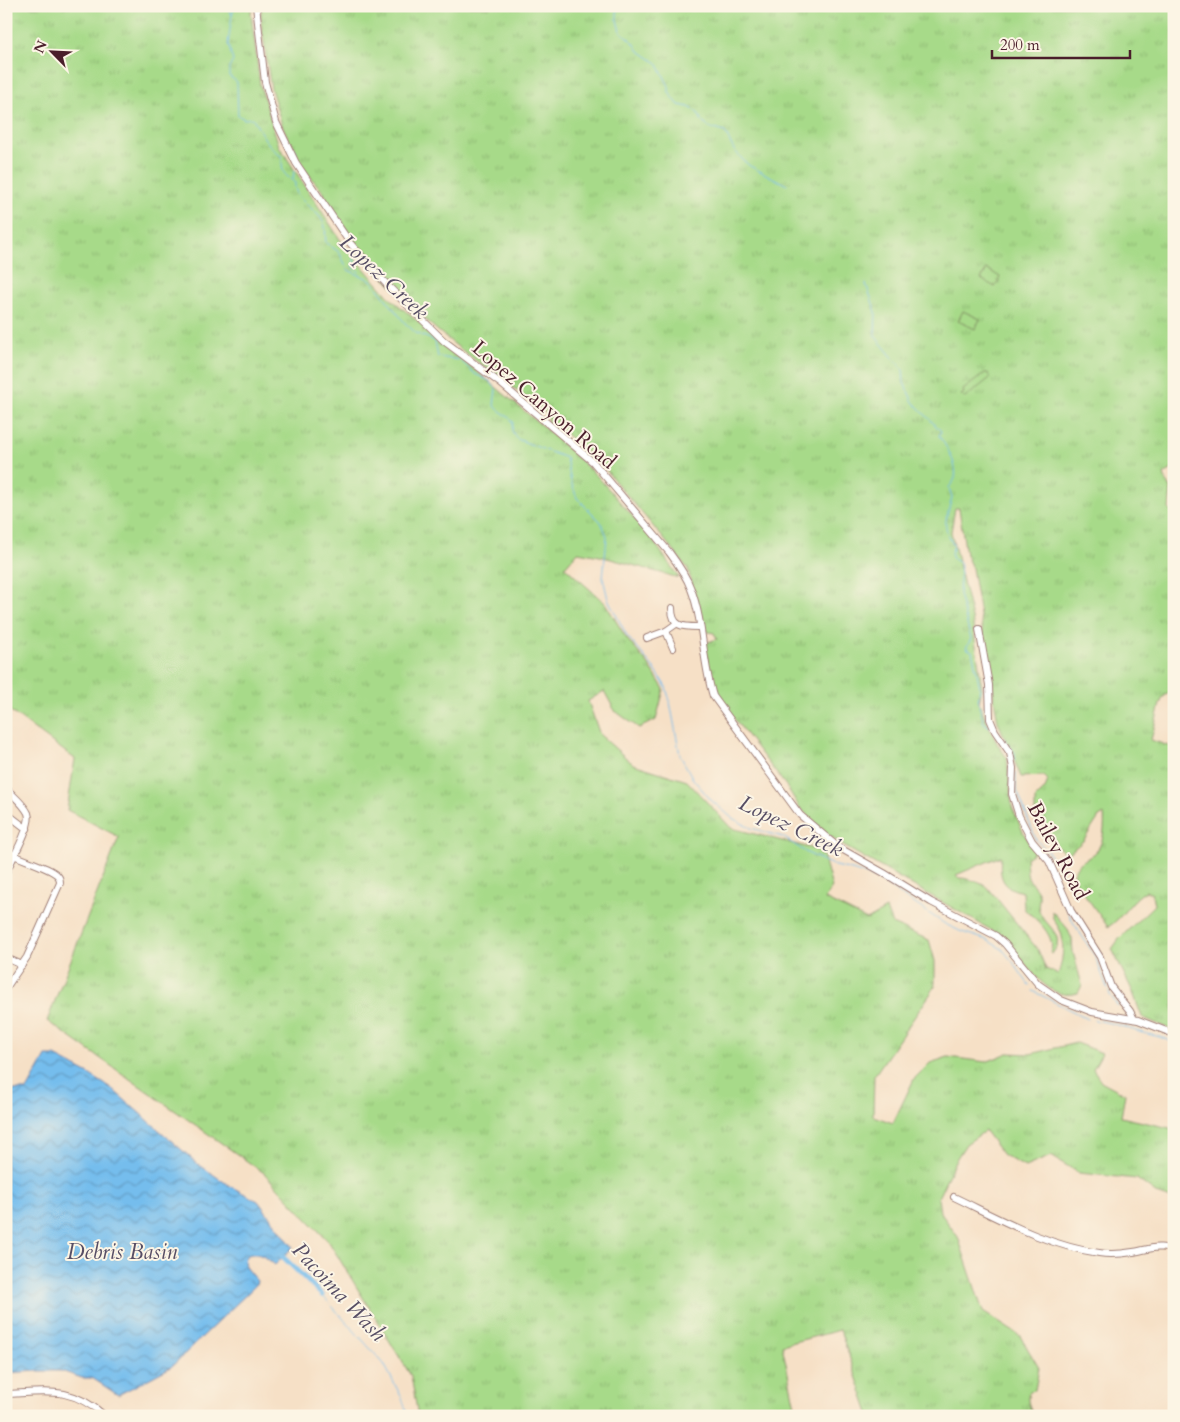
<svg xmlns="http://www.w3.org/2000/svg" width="1180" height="1422" font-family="Cardo,serif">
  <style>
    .grass { fill: url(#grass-tufts); stroke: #787c5a }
    .park { fill: #a7da89; stroke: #787c5a }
    .water { fill: url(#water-waves); stroke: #606e8c }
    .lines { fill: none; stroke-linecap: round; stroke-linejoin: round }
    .stream { stroke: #75bded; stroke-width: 1 }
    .canal { stroke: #75bded; stroke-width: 5 }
    .minor-casing { stroke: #a08078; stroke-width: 8 }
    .minor { stroke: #fff; stroke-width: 6 }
    .labels { text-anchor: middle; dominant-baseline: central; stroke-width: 4; stroke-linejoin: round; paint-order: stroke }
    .street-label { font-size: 21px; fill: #4a1f2b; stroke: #fcf5e5 }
    .water-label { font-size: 22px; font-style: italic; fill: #574e65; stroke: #fcf5e5 }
  </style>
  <defs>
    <pattern id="grass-tufts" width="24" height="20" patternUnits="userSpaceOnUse" patternTransform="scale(1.25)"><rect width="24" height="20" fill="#a7da89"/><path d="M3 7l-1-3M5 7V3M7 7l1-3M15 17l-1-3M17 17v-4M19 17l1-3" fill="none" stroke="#91bb76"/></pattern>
    <pattern id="water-waves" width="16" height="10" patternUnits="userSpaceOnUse" patternTransform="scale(1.25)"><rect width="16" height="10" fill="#75bded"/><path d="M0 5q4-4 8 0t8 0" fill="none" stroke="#6299c0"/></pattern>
  </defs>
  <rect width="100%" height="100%" fill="#fcf5e5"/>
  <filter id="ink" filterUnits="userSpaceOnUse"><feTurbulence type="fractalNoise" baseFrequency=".02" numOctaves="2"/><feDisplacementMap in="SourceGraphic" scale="10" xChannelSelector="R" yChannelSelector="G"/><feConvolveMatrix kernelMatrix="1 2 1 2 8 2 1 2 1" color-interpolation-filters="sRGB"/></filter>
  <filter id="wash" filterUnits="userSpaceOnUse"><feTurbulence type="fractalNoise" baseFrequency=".0096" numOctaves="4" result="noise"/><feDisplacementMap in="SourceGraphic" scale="20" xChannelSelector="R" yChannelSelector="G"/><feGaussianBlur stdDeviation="1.12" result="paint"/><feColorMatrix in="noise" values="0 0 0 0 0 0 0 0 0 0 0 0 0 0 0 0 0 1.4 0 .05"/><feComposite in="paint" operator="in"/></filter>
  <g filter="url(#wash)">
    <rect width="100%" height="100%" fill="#f6e0c6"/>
    <g class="grass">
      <path d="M6 6H252L251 13 260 85 279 146 343 244 390 298 554 436 597 476 650 536 679 578 600 556 578 552 565 567 605 603 627 639 648 664 664 689 656 720 639 728 615 711 604 691 588 701 600 735 633 764 687 781 731 828 822 851 832 887 825 899 867 920 886 909 892 924 929 940 935 961V987L874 1076 873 1116 893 1123 914 1079 930 1063 948 1057 986 1062 1008 1053 1030 1054 1076 1043 1102 1053 1093 1069 1101 1081 1125 1094 1121 1117 1174 1129V1200L1157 1194 1137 1179 1079 1173 1051 1156 1025 1167 1003 1155 985 1131 966 1144 955 1161 938 1198 940 1212 958 1237 983 1312 1020 1336 1039 1368 1035 1390 1030 1391C1025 1400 1030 1407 1034 1416H870L840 1330 782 1345 797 1416H733L725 1412 696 1416H418L411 1376 329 1242 264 1173 47 1021 119 837 67 810 75 759 6 708Z"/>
      <path d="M261 6H1174V468L1164 474 1166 482 1171 488 1169 509 1174 515V690L1163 697 1160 704 1151 740 1172 747 1174 749V1031L1142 1017 1132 990 1112 949 1119 939 1154 905 1152 894 1146 891C1130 900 1123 918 1108 927L1075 881C1070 864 1086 861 1096 852 1104 842 1105 826 1104 814L1099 817 1084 840 1068 854C1059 849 1053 843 1048 834 1043 826 1042 819 1035 813V799L1045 789 1048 780 1044 776 1021 777 998 722 972 568 966 555 959 508H955L951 532 972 618 982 688 979 702 986 720 998 745 1007 758 1012 807 1024 834 1036 851 1026 858C1027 864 1026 872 1028 877 1030 883 1037 888 1039 894 1040 899 1037 905 1039 910 1044 926 1068 934 1052 954L1050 953C1058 937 1035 918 1024 909L1023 892C1001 888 999 876 1001 856L956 875 959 878C969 878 983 883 990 890L1038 950 1046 969 1058 974C1062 965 1065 943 1061 933 1059 925 1051 920 1052 911L1067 928 1072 939 1073 952 1082 985 1078 993C1044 1004 1023 954 1000 935L842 845 826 833 800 808 787 787 722 703 718 695 708 664 705 643 717 639 714 633 704 631 688 569 669 545 609 474 606 469 565 433 558 431 547 422 548 416 546 413C511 384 472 360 437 330 405 303 377 270 350 239V235L323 192 300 164 282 125 271 89 261 22Z"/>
    </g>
    <g class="park">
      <path d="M987 269 1000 277 995 287 981 279Z"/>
      <path d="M963 311 980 319 975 329 958 321Z"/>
      <path d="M985 373H988L990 378 965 398 961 395 964 393 963 390Z"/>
    </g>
    <path class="water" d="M46 1056H55L87 1073 111 1088 198 1164 230 1186 258 1201 293 1247 275 1265C267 1258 257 1250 246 1256 240 1266 251 1273 257 1281L256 1285 171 1367 118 1395 92 1378H82L61 1371H39L6 1373V1089L12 1090H27Z"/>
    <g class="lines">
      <g class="stream">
        <path d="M228 6 232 15 228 44 233 61 229 68V76L237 82 238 115 244 119 253 118C261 134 268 146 282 157 282 175 283 172 295 183 293 202 321 209 325 227 326 232 325 238 326 243L339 252 348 270 371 280 405 323 416 333 435 341 438 357 460 360 475 374 490 381 496 389 494 405C499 412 507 414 513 422L512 431 517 439 566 458 571 482 577 498 601 522 607 536 603 578 608 599 627 636 654 668 666 687 670 702 680 755 693 779 711 800 732 818 751 828 783 837 807 853 835 866 852 870 876 878 945 924 962 932 987 940 1002 949 1013 962 1029 985"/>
        <path d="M615 6 617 9V20L620 31 634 43 638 50 657 63 669 86V92L672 97 679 105 689 107 698 113 703 123 711 128 725 132 734 150 744 161 750 166 787 185"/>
        <path d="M232 15 235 6"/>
        <path d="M291 147 296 151V155"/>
        <path d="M293 180 294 171"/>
        <path d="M346 231 351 238"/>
        <path d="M355 257 353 266 359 272"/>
        <path d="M866 284 876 312 875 336 903 370 904 383 913 402 941 431 939 436C946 446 958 464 955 478 954 482 950 485 949 488L952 497C947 519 940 524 954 546L951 553 953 559 961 564 959 594 971 639 966 648 972 651 980 687 978 702 984 723 990 727"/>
        <path d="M1005 739 1015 753V760"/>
        <path d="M1016 773V788L1036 840 1048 851 1052 860"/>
        <path d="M1061 897 1073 922 1095 956 1110 995 1118 1006"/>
        <path d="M1033 991 1088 1019"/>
        <path d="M1094 1020C1109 1022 1122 1026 1136 1031 1149 1035 1162 1036 1174 1043"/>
        <path d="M322 1295 384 1364 402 1398 408 1416"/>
      </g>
      <path class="canal" d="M279 1253 322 1295"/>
    </g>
  </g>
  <g filter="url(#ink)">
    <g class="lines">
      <defs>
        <g id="minor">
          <path d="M256 6 265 82 276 122 296 163 350 243 389 287 444 341 500 383 593 462 669 552C678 564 686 575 691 589 704 623 702 661 713 696L800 815 838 847 884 873 931 902 996 936 1005 944 1038 984 1061 1000 1092 1012 1138 1020 1174 1034"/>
          <path d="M672 608C672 628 684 627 700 627"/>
          <path d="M979 629 989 685 990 719 995 731 1010 753 1013 768 1012 794 1019 816 1032 841 1049 861 1071 911 1100 957 1111 987 1130 1011 1134 1019"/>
          <path d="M666 631 673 648"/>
          <path d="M647 638 666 631 676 624"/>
          <path d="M6 788C13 796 23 803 28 813 33 824 12 859 6 872"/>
          <path d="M6 813 27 829"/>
          <path d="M6 851C18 859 51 867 58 876 60 878 60 880 60 883L27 957 6 988"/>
          <path d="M6 958 22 965"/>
          <path d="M954 1197C1000 1219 1047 1246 1099 1253 1110 1255 1121 1254 1133 1252 1146 1250 1160 1244 1174 1250"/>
          <path d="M6 1394C48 1392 71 1386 105 1416"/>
        </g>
      </defs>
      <use href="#minor" class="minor-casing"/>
      <use href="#minor" class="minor"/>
    </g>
  </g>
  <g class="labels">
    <g class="street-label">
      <text transform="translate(544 405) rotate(41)">Lopez Canyon Road</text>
      <text transform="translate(1058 851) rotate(62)">Bailey Road</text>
    </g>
    <g class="water-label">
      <text transform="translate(384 277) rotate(43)">Lopez Creek</text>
      <text transform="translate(791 826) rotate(26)">Lopez Creek</text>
      <text x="122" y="1252">Debris Basin</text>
      <text transform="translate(339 1292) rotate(47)">Pacoima Wash</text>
    </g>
  </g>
  <rect width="1180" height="1422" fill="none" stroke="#fcf5e5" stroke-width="25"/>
  <g transform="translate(52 52) rotate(294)" stroke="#fcf5e5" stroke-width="4" paint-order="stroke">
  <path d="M0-4L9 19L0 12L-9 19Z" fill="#4a1f2b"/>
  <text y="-8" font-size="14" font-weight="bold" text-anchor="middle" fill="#4a1f2b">N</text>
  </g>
  <path d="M992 50v8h138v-8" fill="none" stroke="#4a1f2b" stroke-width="2.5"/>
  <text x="1000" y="50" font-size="15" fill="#4a1f2b" stroke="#fcf5e5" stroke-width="4" paint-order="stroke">200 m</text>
</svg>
